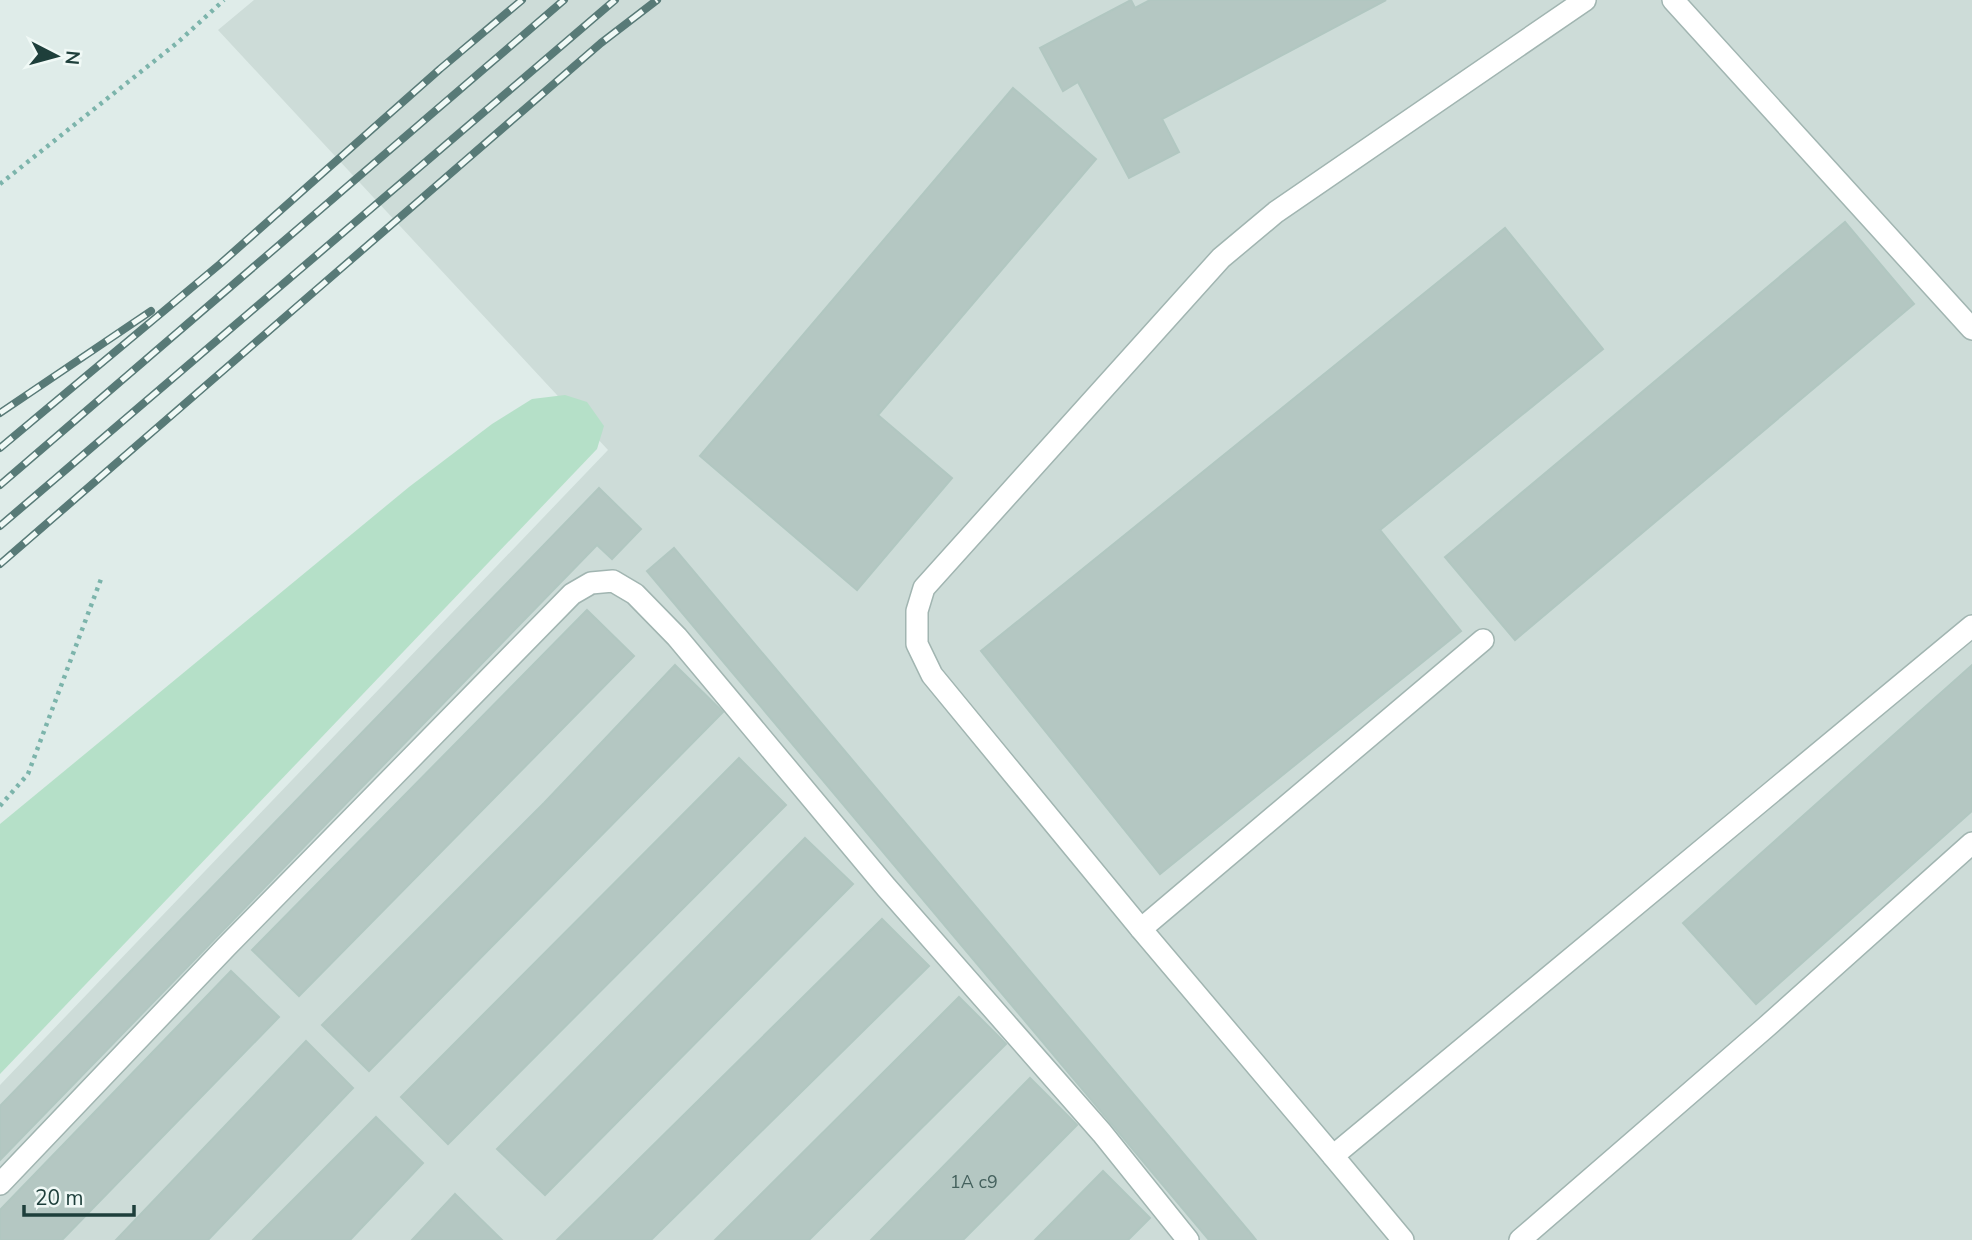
<svg xmlns="http://www.w3.org/2000/svg" width="1972" height="1240" font-family="'Nunito Sans',sans-serif">
  <style>
    .built { fill: #cddcd8 }
    .green { fill: #b5e0c8 }
    .building { fill: #b4c7c2; stroke: #b1c7c1; stroke-width: 2 }
    .lines { fill: none; stroke-linecap: round; stroke-linejoin: round }
    .minor-casing { stroke: #a1b5b1; stroke-width: 24 }
    .path { stroke: #7cb4ab; stroke-width: 4.5; stroke-dasharray: 3.5 5; stroke-linecap: butt }
    .minor { stroke: #fff; stroke-width: 21 }
    .rail-casing { stroke: #587a77; stroke-width: 8 }
    .rail { stroke: #f0f9f6; stroke-width: 5; stroke-dasharray: 16; stroke-linecap: butt }
    .labels { text-anchor: middle; dominant-baseline: central; stroke-width: 7; stroke-linejoin: round; paint-order: stroke }
    .number-label { font-size: 18px; fill: #44615d }
  </style>
  <rect width="100%" height="100%" fill="#dfece9"/>
  <path class="built" d="M254 0H1972V1240H0V1085L608 450 218 30Z"/>
  <path class="green" d="M565 395 587 402 604 426 597 449 0 1074V824L409 487 492 424 532 399Z"/>
  <g class="building">
    <path d="M1131 0 1135 8 1150 0H1386L1162 119 1179 152 1129 178 1078 82 1063 91 1040 48Z"/>
    <path d="M1013 88 1096 159 878 415 952 478 857 590 700 456Z"/>
    <path d="M1845 222 1914 304 1515 640 1445 557Z"/>
    <path d="M1505 228 1603 349 1380 530 1461 631 1160 874 981 651Z"/>
    <path d="M599 488 641 529 612 559 597 545 0 1160V1106Z"/>
    <path d="M674 548 1252 1235 1256 1240H1209L647 571Z"/>
    <path d="M587 610 634 656 299 996 252 950Z"/>
    <path d="M675 665 723 712 369 1071 322 1025 544 803Z"/>
    <path d="M1972 665V811L1756 1004 1683 923Z"/>
    <path d="M739 758 786 805 448 1144 401 1097Z"/>
    <path d="M805 838 853 884 545 1195 497 1149Z"/>
    <path d="M882 919 929 966 651 1240H557Z"/>
    <path d="M231 971 279 1017 62 1240H0V1210Z"/>
    <path d="M959 997 1006 1044 809 1240H715Z"/>
    <path d="M306 1041 353 1088 208 1240H116Z"/>
    <path d="M1030 1078 1077 1125 963 1240H871Z"/>
    <path d="M376 1117 423 1163 350 1240H253Z"/>
    <path d="M1103 1171 1150 1218 1128 1240H1035Z"/>
    <path d="M455 1194 502 1240H412Z"/>
  </g>
  <g class="lines">
    <defs>
      <g id="minor">
        <path d="M1673 0 1972 329"/>
        <path d="M1141 929 1483 640"/>
        <path d="M1333 1156 1141 929 932 675 917 644V611L924 588 1221 258 1276 212 1585 0"/>
        <path d="M0 1184 226 947 572 594 591 583 613 581 635 594 677 637 886 887 1102 1133 1188 1240"/>
        <path d="M1403 1240 1333 1156 1972 626"/>
        <path d="M1520 1240 1765 1028 1972 843"/>
      </g>
    </defs>
    <use href="#minor" class="minor-casing"/>
    <g class="path">
      <path d="M0 184 177 43 224 0"/>
      <path d="M0 806 28 774 101 579"/>
    </g>
    <use href="#minor" class="minor"/>
    <defs>
      <g id="rail">
        <path d="M0 413 151 311"/>
        <path d="M0 448 220 264 440 69 522 0"/>
        <path d="M0 485 564 0"/>
        <path d="M0 526 615 0"/>
        <path d="M0 564 601 43 657 0"/>
      </g>
    </defs>
    <use href="#rail" class="rail-casing"/>
    <use href="#rail" class="rail"/>
  </g>
  <g class="labels">
    <g class="number-label">
      <text x="974" y="1182">1А с9</text>
    </g>
  </g>
  <g transform="translate(56 56) rotate(96)" stroke="#f0f9f6" stroke-width="5" paint-order="stroke">
  <path d="M0-5L12 26L0 18L-12 26Z" fill="#1e3f3b"/>
  <text y="-10" font-size="19" font-weight="bold" text-anchor="middle" fill="#1e3f3b">N</text>
  </g>
  <path d="M24 1205v10h110v-10" fill="none" stroke="#1e3f3b" stroke-width="3.5"/>
  <text x="35" y="1205" font-size="21" fill="#1e3f3b" stroke="#f0f9f6" stroke-width="5" paint-order="stroke">20 m</text>
</svg>
